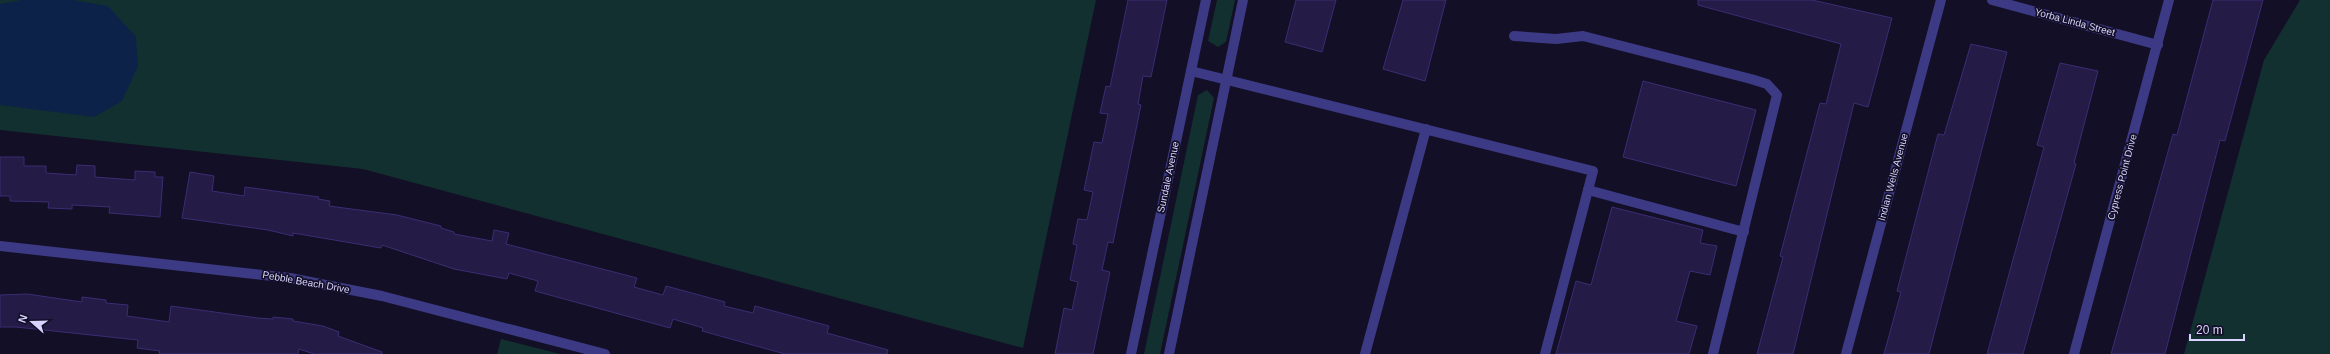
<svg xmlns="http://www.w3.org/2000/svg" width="2330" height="354" font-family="Helvetica,sans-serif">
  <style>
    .green { fill: #12302f }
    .water { fill: #0c2248 }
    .building { fill: #241b47; stroke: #3b2d73 }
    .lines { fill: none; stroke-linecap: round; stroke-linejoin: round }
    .minor { stroke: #3d3a85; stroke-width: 10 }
    .labels { text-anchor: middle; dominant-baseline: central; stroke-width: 3.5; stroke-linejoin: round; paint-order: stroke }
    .street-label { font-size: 10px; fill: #d9d4ff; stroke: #130f26 }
  </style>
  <rect width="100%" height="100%" fill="#130f26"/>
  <g class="green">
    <path d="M0 0H1096L1023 348 363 169 0 130Z"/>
    <path d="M1217 0H1235L1226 42 1218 47 1208 41Z"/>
    <path d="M2300 0H2330V354H2184L2264 60Z"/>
    <path d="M1207 90 1214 98 1160 354H1144L1198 95Z"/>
    <path d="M501 339 560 354H497Z"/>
  </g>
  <path class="water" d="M22 0H73L108 6 136 37 138 66 122 101 94 117 0 105V4Z"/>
  <g class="building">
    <path d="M1128 0H1167L1151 77 1143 76 1138 104 1141 105 1113 243 1108 242 1102 270 1110 272 1093 354H1055L1064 308 1072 310 1078 282 1070 280 1077 245 1073 244 1078 219 1087 220 1093 192 1084 190 1094 142 1102 143 1108 114 1100 113 1106 86 1110 87Z"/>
    <path d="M1296 0H1336L1322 52 1285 42Z"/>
    <path d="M1403 0H1446L1425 81 1383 69Z"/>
    <path d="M1698 0H1812L1892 18 1868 107 1854 103 1793 354H1757L1783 257 1780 256 1820 103 1826 104 1841 44 1698 5Z"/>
    <path d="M2213 0H2263L2225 141 2220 140 2165 354H2111L2173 134 2177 135Z"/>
    <path d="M1971 44 2007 52 1929 354H1884L1901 292 1897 291 1938 134 1944 135Z"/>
    <path d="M2060 63 2098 71 2074 163 2076 164 2023 354H1987L2044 147 2037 145Z"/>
    <path d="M1643 81 1756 110 1736 186 1623 157Z"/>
    <path d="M0 157H24V166H46V173L76 175 77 165 95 166V177L135 180V171L155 172V177H163L160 217 109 213 110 207 72 205V209L48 208 49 202 10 201V196H0Z"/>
    <path d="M190 172 214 176 212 191 244 196 245 187 319 197 318 199 330 201 329 206 397 215 441 226V228L454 232V234L492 241 494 230 509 233 506 244 637 278 634 287 663 295 666 286 725 302 724 306 753 313 755 306 829 326 827 333 888 350 887 354H785L702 331 703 328 673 319 670 328 535 291 538 281 509 273 507 279 454 269 382 245 381 248 293 233V236L268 230 182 218Z"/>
    <path d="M1612 207 1703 230 1700 243 1717 246 1710 275 1690 271 1676 321 1697 326 1689 354H1556L1576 281 1591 285Z"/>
    <path d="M27 294 82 302V297L106 300V303L128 305 127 316 169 322 171 306 258 318 273 319V317L293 319V321L323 326 339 332 338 336 382 352V354H314L299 349 298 354H159L160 351 137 348 138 340 16 327H0V295Z"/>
  </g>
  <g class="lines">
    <g class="minor">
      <path d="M1992 0 2158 45"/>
      <path d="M1514 36 1556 39 1583 36 1751 79 1767 84 1777 95 1713 354"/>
      <path d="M1191 71 1593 171 1545 354"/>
      <path d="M1588 190 1744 232"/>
      <path d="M0 246 290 278 382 296 605 354"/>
      <path d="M1131 354 1206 0"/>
      <path d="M1169 354 1243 0"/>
      <path d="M1365 354 1426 129"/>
      <path d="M1846 354 1941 0"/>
      <path d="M2074 354 2169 0"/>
    </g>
  </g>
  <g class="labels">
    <g class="street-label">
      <text transform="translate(2075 22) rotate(15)">Yorba Linda Street</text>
      <text transform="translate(1168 177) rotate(-78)">Sundale Avenue</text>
      <text transform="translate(1893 177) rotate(-75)">Indian Wells Avenue</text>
      <text transform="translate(2122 177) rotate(-75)">Cypress Point Drive</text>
      <text transform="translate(306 282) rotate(10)">Pebble Beach Drive</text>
    </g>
  </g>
  <g transform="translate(32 322) rotate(290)" stroke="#130f26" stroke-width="3" paint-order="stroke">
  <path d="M0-3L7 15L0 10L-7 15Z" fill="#d9d4ff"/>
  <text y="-6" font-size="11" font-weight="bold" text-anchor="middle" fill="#d9d4ff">N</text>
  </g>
  <path d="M2190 334v6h54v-6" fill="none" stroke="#d9d4ff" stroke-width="2"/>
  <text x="2196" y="334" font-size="12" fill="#d9d4ff" stroke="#130f26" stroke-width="3" paint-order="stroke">20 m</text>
</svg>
